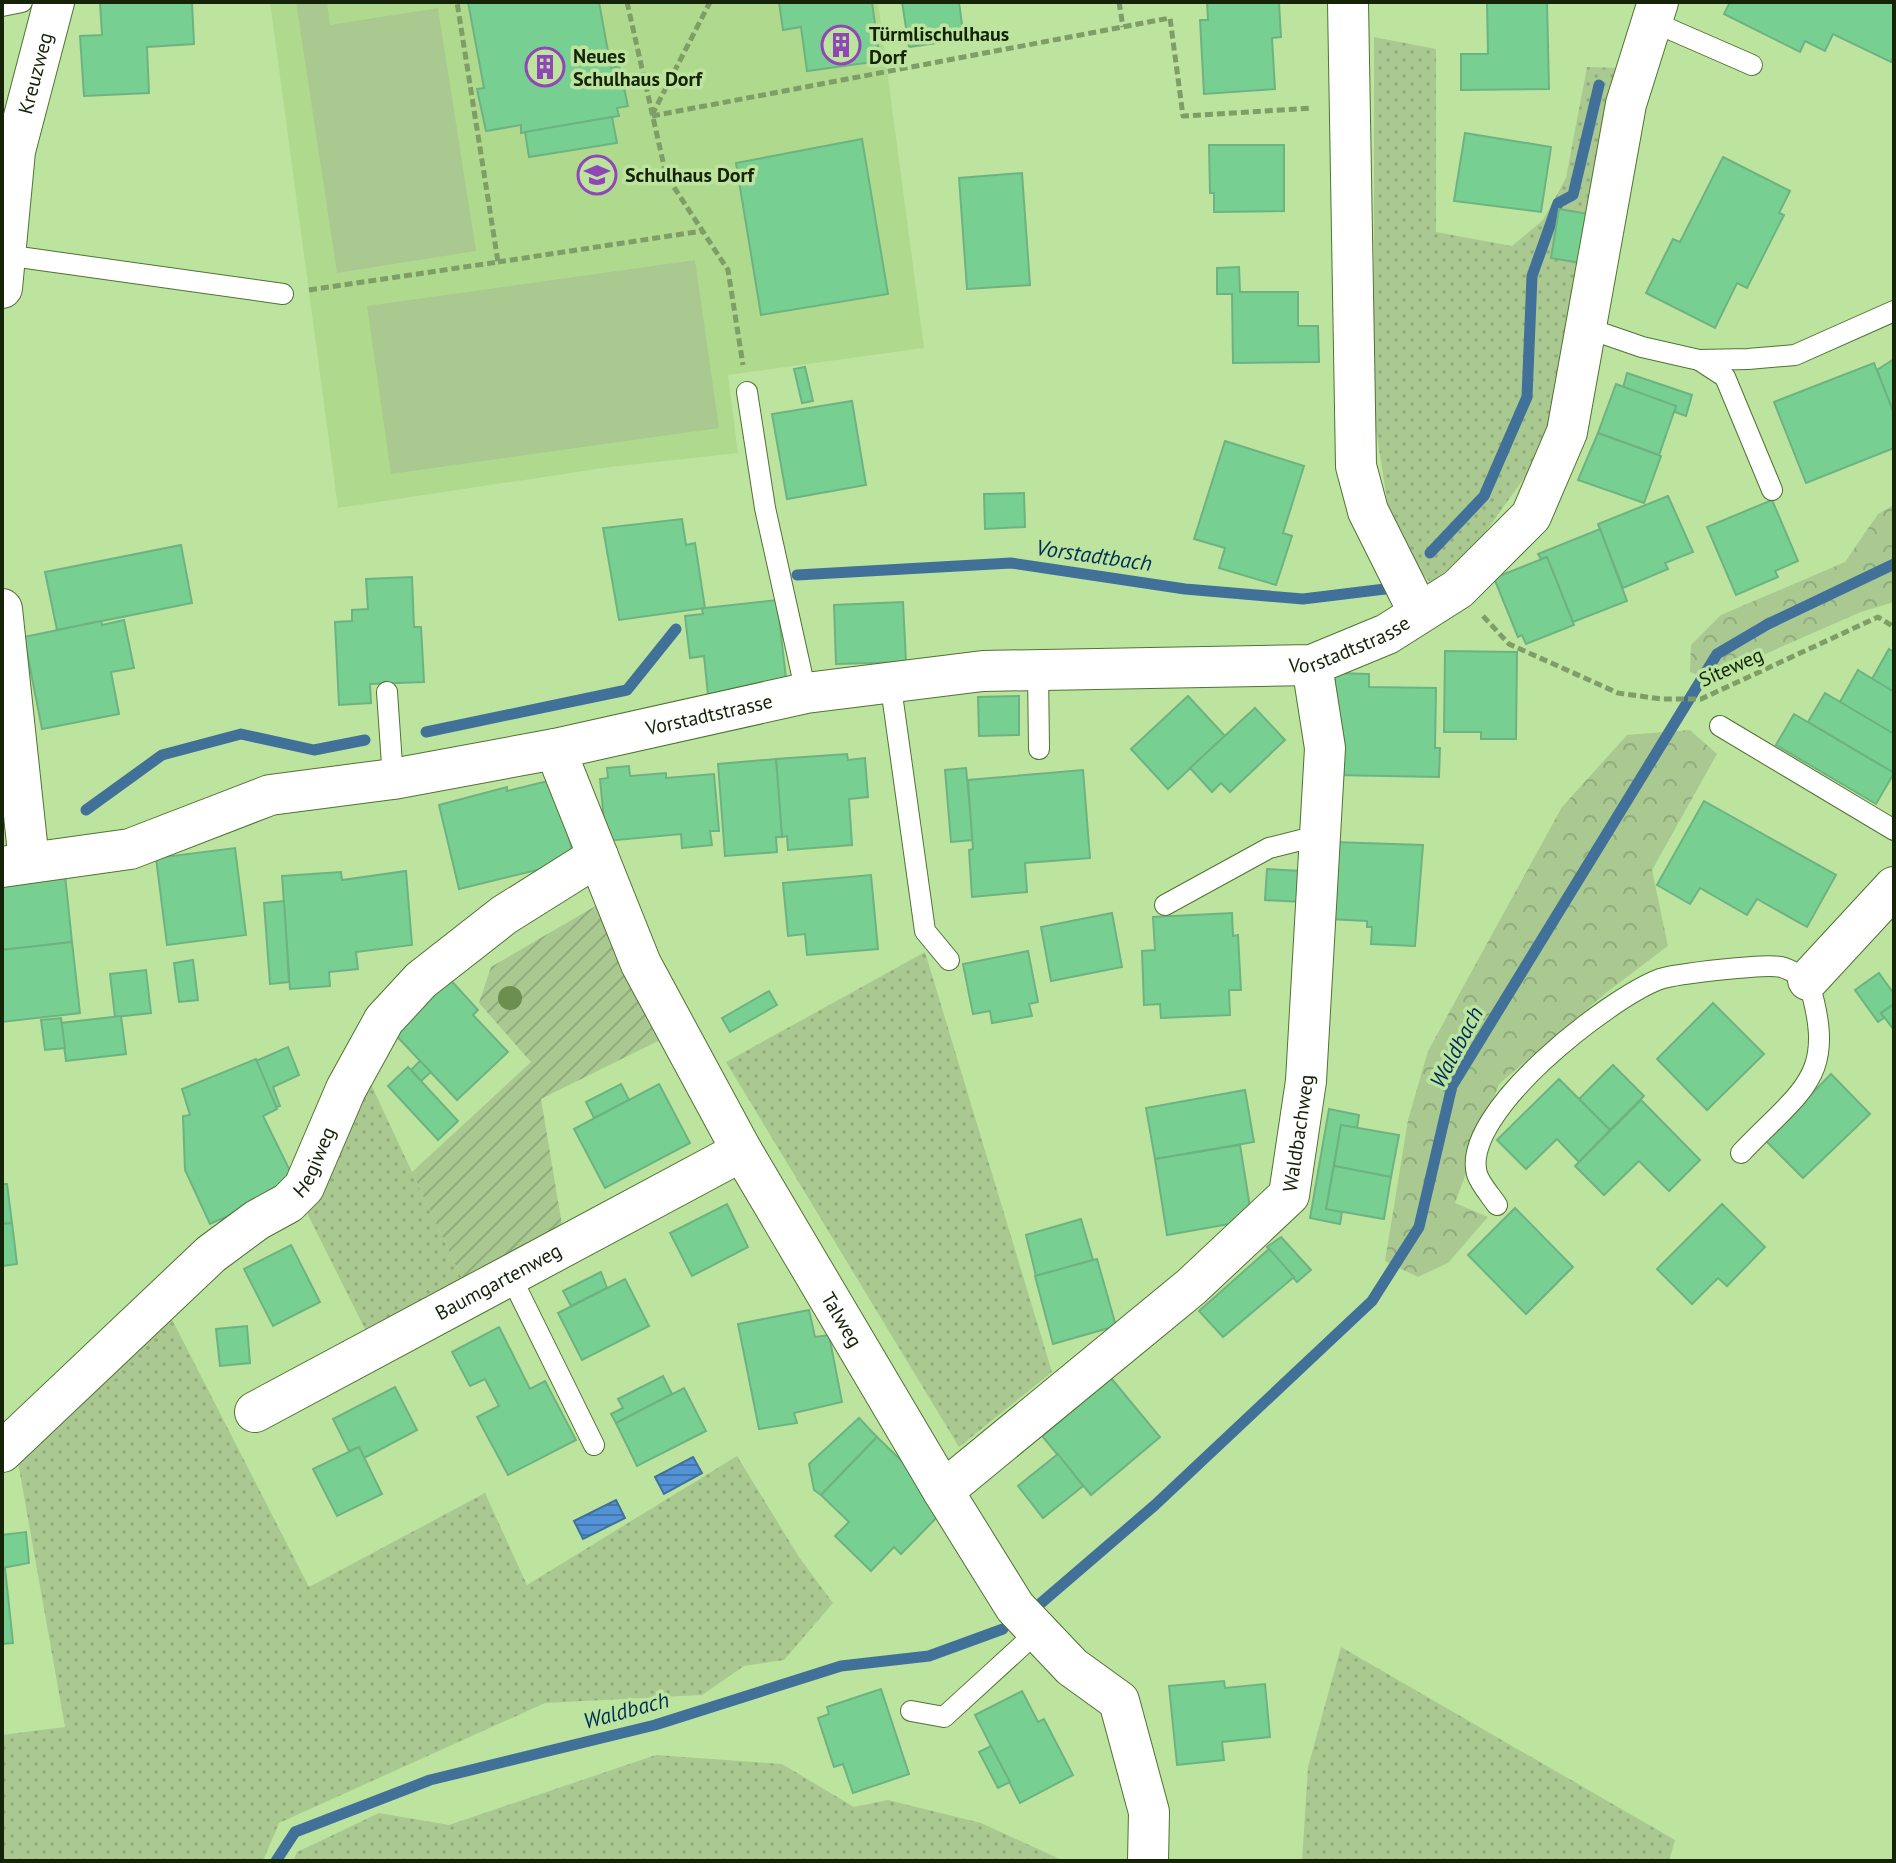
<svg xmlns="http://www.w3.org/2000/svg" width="1896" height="1863" font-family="'PT Sans',sans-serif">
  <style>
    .built { fill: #afda8e }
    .grass { fill: url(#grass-dots) }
    .forest { fill: url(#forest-crowns) }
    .garden { fill: url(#garden-furrows) }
    .pitch { fill: #a9c991 }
    .water { fill: url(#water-rules); stroke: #417199; stroke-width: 2 }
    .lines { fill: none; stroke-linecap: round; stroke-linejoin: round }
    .stream { stroke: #417199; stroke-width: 11 }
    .building { fill: #78cf92; stroke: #6db382; stroke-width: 2 }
    .service-casing { stroke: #507332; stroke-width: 22 }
    .minor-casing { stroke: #507332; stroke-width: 42 }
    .path { stroke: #7f9d67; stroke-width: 5; stroke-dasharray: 8 4; stroke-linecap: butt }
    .service { stroke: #fff; stroke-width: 20 }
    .minor { stroke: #fff; stroke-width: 40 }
    .tree { fill: #6c8e4e }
    .labels { text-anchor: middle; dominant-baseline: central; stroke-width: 7; stroke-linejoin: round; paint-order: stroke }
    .poi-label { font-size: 20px; font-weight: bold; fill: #152308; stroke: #bce49e; text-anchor: start }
    .street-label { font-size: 20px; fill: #152308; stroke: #bce49e }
    .water-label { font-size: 22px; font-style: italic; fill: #002d59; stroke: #bce49e }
  </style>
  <defs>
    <pattern id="grass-dots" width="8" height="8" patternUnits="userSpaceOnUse" patternTransform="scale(2)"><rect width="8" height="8" fill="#a9c991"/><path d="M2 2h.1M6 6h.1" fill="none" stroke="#91ac7c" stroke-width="1.8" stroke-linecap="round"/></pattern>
    <pattern id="forest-crowns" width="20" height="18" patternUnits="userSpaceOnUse" patternTransform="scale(2)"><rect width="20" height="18" fill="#a9c991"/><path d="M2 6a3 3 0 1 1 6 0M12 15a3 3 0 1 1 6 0" fill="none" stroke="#91ac7c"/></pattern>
    <pattern id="garden-furrows" width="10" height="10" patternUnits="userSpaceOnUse" patternTransform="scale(2)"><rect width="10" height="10" fill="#a9c991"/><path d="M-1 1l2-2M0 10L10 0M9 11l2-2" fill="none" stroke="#91ac7c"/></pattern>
    <pattern id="water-rules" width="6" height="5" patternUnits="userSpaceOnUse" patternTransform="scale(2)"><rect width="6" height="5" fill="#5492d7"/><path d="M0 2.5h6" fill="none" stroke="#4477ac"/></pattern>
  </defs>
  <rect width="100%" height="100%" fill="#bce49e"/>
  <path class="built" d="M270 2H878L924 348 728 375 738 453 610 467 338 508Z"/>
  <g class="grass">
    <path d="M1374 37 1436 49V232L1512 246 1543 220 1566 178 1587 67 1618 68 1589 214 1559 209 1551 258 1581 263 1542 453 1469 555 1430 582 1403 553 1389 513 1374 417Z"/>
    <path d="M925 952 1052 1372 959 1447 726 1062Z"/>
    <path d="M368 1078 465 1285 367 1333 305 1209Z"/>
    <path d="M162 1300 309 1587 485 1493 527 1585 737 1456 799 1557 833 1603 784 1660 744 1666 702 1695 545 1703 279 1823 263 1861H2V1735L65 1727 14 1440Z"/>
    <path d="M1341 1647 1675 1840 1669 1861H1302L1308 1767Z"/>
    <path d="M656 1755 782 1764 854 1807 888 1800 981 1823 1064 1861H293L297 1852 379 1813 449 1825Z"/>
  </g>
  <g class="forest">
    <path d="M1894 505V602L1861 612 1708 679 1690 672 1691 645 1721 615 1845 562 1878 514Z"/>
    <path d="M1690 730 1717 754 1652 870 1668 946 1607 992 1499 1084 1455 1203 1488 1217 1448 1263 1418 1277 1385 1261 1408 1120 1428 1051 1562 807 1627 735Z"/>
  </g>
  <path class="garden" d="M599 904 662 1039 541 1099 563 1231 465 1285 412 1172 531 1062 479 1003 491 967Z"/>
  <g class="pitch">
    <path d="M296 2H327L330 25 438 8 476 251 337 273Z"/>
    <path d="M695 260 719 428 391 474 367 306Z"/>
  </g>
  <g class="water">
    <path d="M693 1457 702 1473 664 1494 655 1477Z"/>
    <path d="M616 1500 625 1518 583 1539 574 1521Z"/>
  </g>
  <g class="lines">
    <g class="stream">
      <path d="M1430 553 1484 496 1527 397 1532 276 1558 203 1573 195 1599 85"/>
      <path d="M797 575 1011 563 1185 589 1303 599 1385 589"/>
      <path d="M426 732 627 690 676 629"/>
      <path d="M86 810 162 755 241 734 314 750 365 740"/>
      <path d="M1041 1603 1155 1505 1372 1301 1419 1227 1452 1086 1717 654 1768 624 1894 564"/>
      <path d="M276 1861 295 1832 430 1780 655 1725 841 1666 929 1656 1003 1629"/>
    </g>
  </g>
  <g class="building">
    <path d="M100 2H192L194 44 147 47 149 93 84 96 80 36 102 35Z"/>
    <path d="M468 2H599L611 68 619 66 628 106 617 108 619 116 521 133V125L486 131 477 89 484 88Z"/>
    <path d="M779 2H872L880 61 807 71 801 27 783 30Z"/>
    <path d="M902 2H959L964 39 909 47Z"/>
    <path d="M1207 2H1279L1281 37 1272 38 1275 89 1204 94 1200 20H1208Z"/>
    <path d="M1487 2H1547L1549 89 1461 90V54H1488Z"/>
    <path d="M1730 2H1894V56L1891 62 1833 34 1825 51 1805 41 1800 52 1724 14Z"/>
    <path d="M612 117 617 143 529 157 525 132Z"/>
    <path d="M1465 133 1551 147 1541 212 1454 201Z"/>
    <path d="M862 139 888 294 761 315 736 163Z"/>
    <path d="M1209 145H1284V211L1214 212V193H1210Z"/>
    <path d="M1723 157 1790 191 1779 213 1784 215 1747 288 1737 283 1715 328 1646 293 1673 239 1680 242Z"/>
    <path d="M1022 173 1030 285 967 289 959 178Z"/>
    <path d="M1559 209 1589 214 1581 263 1551 258Z"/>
    <path d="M1239 267 1240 292H1298V326H1318L1319 362 1233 363 1232 294H1217V268Z"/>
    <path d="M1894 359V414L1877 370Z"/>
    <path d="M1874 363 1894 414V448L1806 483 1774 402Z"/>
    <path d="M805 367 813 401 802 403 794 369Z"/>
    <path d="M1627 373 1692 395 1686 416 1675 412 1676 406 1623 388Z"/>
    <path d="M1616 384 1676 406 1659 455 1598 433Z"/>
    <path d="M852 401 866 485 787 499 772 414Z"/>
    <path d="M1598 433 1661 456 1644 503 1578 480Z"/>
    <path d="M1225 441 1304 466 1283 533 1292 536 1276 585 1219 568 1225 548 1194 539Z"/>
    <path d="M1024 493 1025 527 985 529 984 494Z"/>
    <path d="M1668 496 1693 552 1665 563 1668 569 1623 588 1598 524Z"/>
    <path d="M1772 500 1798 561 1775 571 1778 577 1736 595 1707 527Z"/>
    <path d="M682 519 686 545 695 543 705 608 619 620 603 528Z"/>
    <path d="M1600 529 1627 601 1573 622 1547 557 1541 559 1538 554Z"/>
    <path d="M181 545 192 603 57 630 45 572Z"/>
    <path d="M1547 557 1574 625 1526 644 1522 635 1518 637 1494 578Z"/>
    <path d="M412 577 414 627H421L424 682 370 684 371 703 339 705 335 622 352 621V610L368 609 366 579Z"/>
    <path d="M777 600 787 687 708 695 704 656 690 658 685 616 703 614 702 609 705 608Z"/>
    <path d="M903 602 906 662 836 664 834 605Z"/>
    <path d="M124 620 134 668 111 672 119 714 42 729 24 637 101 621 102 625Z"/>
    <path d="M1889 649 1894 652V692L1872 679Z"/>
    <path d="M1445 651 1517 652 1516 739H1481V732H1444Z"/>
    <path d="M1858 670 1894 692V734L1840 702Z"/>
    <path d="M1335 673 1369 674V687L1436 688 1435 748H1440L1439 777 1333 775Z"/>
    <path d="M1825 693 1894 734V773L1808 722Z"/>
    <path d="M1019 696V735L979 736 978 697Z"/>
    <path d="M1188 696 1225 736 1168 789 1131 749Z"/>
    <path d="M1255 708 1285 740 1230 792 1221 783 1212 792 1190 768Z"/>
    <path d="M1794 714 1894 773 1876 804 1776 745Z"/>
    <path d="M847 754 848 760 865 758 868 797 849 799 852 845 788 850 787 836 782 837 776 759Z"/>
    <path d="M776 759 782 837H776L777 852 725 856 718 764Z"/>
    <path d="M629 766 630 776 666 773V778L714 774 719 831H710L712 845 682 848 681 834 606 841 600 779 608 778 607 768Z"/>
    <path d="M966 768 973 840 951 842 945 770Z"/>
    <path d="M1083 770 1090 858 1025 863 1027 892 972 897 969 850 973 849 968 780Z"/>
    <path d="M556 779 574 861 459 889 439 805 507 787V791Z"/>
    <path d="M1704 801 1836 875 1807 927 1757 899 1747 915 1700 888 1690 904 1657 885Z"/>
    <path d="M1332 842 1423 845 1415 946 1371 944 1372 927H1367V921L1329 919Z"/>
    <path d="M235 848 246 935 167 945 156 858Z"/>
    <path d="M1267 869 1302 871 1301 902 1265 900Z"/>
    <path d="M406 871 412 945 356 952 358 969 329 972 330 986 290 989 282 876 341 872 342 880Z"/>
    <path d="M65 875 72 942 2 950V882Z"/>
    <path d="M871 875 878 949 807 955 805 934 788 936 783 883Z"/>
    <path d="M284 901 289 982 270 984 264 903Z"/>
    <path d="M1112 913 1122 967 1051 981 1041 927Z"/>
    <path d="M1232 913 1233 936 1238 935 1241 990H1229L1230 1015 1161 1018 1160 1004 1144 1005 1142 951 1155 950 1153 917Z"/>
    <path d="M72 942 80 1013 2 1022V950Z"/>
    <path d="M1028 951 1038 1002 1029 1004 1032 1016 992 1023 990 1011 973 1014 963 964Z"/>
    <path d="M193 960 198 1000 179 1002 174 963Z"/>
    <path d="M146 970 151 1013 115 1017 110 974Z"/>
    <path d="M1879 973 1894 994V1004L1881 1013 1884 1018 1878 1022 1855 990Z"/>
    <path d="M446 975 478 1010 473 1015 508 1052 457 1100 389 1028Z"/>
    <path d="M769 991 777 1005 730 1032 722 1018Z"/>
    <path d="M1713 1003 1764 1054 1707 1110 1657 1059Z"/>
    <path d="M1894 1004V1030L1881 1013Z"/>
    <path d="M121 1016 126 1054 66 1061 61 1023Z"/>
    <path d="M61 1018 65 1048 45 1050 41 1020Z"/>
    <path d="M288 1047 299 1075 273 1087 280 1106 276 1107 256 1061Z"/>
    <path d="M256 1059 277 1109 263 1116 297 1185 210 1224 185 1170 183 1116 190 1115 182 1089Z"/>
    <path d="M420 1061 431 1072 421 1081 411 1070Z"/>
    <path d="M1613 1065 1644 1096 1610 1130 1579 1099Z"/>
    <path d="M408 1067 458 1121 438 1140 388 1086Z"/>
    <path d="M1831 1074 1870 1114 1803 1178 1766 1141Z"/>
    <path d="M1559 1079 1610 1130 1579 1162 1557 1139 1526 1169 1497 1140Z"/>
    <path d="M621 1084 629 1100 594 1118 586 1102Z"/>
    <path d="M659 1084 690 1143 605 1188 574 1129Z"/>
    <path d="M1245 1090 1254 1142 1155 1159 1146 1108Z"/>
    <path d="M1641 1100 1700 1160 1669 1191 1639 1161 1604 1195 1575 1166Z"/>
    <path d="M1329 1109 1359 1115 1357 1128 1341 1125 1326 1209 1342 1212 1340 1224 1310 1218Z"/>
    <path d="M1341 1125 1399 1135 1391 1177 1334 1166Z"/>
    <path d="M1240 1145 1252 1220 1167 1235 1155 1159Z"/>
    <path d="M1334 1166 1391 1177 1384 1219 1326 1209Z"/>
    <path d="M2 1184H7L12 1223 2 1224Z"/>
    <path d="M727 1204 748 1247 692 1276 670 1233Z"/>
    <path d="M1722 1204 1765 1247 1727 1286 1718 1278 1692 1304 1657 1269Z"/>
    <path d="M1515 1208 1573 1267 1526 1314 1468 1255Z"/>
    <path d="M1081 1219 1093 1260 1036 1276 1026 1235Z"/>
    <path d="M12 1223 17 1264 2 1266V1224Z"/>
    <path d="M1281 1237 1311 1270 1297 1282 1267 1247Z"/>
    <path d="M291 1245 320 1302 273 1326 244 1269Z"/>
    <path d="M1269 1249 1294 1277 1223 1337 1199 1311Z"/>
    <path d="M1097 1259 1116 1326 1053 1344 1035 1276Z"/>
    <path d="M601 1272 607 1288 571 1306 563 1291Z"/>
    <path d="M625 1279 649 1326 582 1360 558 1313Z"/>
    <path d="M809 1310 815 1337 829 1335 842 1402 794 1413 797 1423 759 1429 738 1324Z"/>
    <path d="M247 1326 250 1363 220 1366 216 1329Z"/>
    <path d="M499 1327 530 1389 545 1381 576 1440 508 1475 477 1417 499 1406 485 1379 470 1386 452 1352Z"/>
    <path d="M663 1376 672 1394 616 1423 611 1414 623 1408 618 1399Z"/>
    <path d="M1111 1378 1160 1437 1091 1495 1042 1436Z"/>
    <path d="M395 1387 417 1430 364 1458 359 1447 349 1451 333 1419Z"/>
    <path d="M684 1388 706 1431 637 1466 616 1423Z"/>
    <path d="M859 1418 877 1437 821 1495 814 1490 809 1464Z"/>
    <path d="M877 1437 948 1506 901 1554 894 1547 871 1571 835 1536 849 1522 821 1495Z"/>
    <path d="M359 1447 382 1494 337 1516 313 1469Z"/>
    <path d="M1058 1454 1083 1486 1043 1518 1018 1486Z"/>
    <path d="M26 1532 29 1563 2 1568V1535Z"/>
    <path d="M2 1568H5L13 1643 2 1644Z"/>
    <path d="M1224 1681 1225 1688 1265 1684 1270 1737 1222 1742 1224 1760 1177 1765 1169 1686Z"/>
    <path d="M881 1689 909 1774 853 1793 843 1764 834 1767 818 1718 829 1714 827 1707Z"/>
    <path d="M1022 1691 1038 1722 1044 1719 1073 1775 1020 1803 975 1715Z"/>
    <path d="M991 1746 1010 1782 998 1788 979 1752Z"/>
  </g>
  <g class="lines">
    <defs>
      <g id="service">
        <path d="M2 6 22 2"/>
        <path d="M1651 21 1752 65"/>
        <path d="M5 255 283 294"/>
        <path d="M1584 327 1642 347 1699 360 1748 359 1795 355 1894 311"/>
        <path d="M1699 360 1725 377 1772 490"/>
        <path d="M747 392 765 508 806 693"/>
        <path d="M1038 670 1039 749"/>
        <path d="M890 680 925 931 949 960"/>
        <path d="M387 692 393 779"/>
        <path d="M1720 726 1894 830"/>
        <path d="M1165 905 1269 848 1321 835"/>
        <path d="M1497 1205C1491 1196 1480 1184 1477 1174 1460 1113 1609 998 1660 979 1675 974 1767 963 1781 967 1790 969 1800 976 1808 980 1838 1077 1804 1087 1741 1153"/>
        <path d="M510 1275 594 1445"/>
        <path d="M911 1711 944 1717 1038 1631"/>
      </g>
      <g id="minor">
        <path d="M1348 2 1356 466 1368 511 1418 611"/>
        <path id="s1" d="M2 288 15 151 54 2"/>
        <path d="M2 609 29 862"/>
        <path id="s2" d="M555 749 641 964 742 1151 943 1491 1015 1607 1072 1667 1119 1701 1149 1812 1148 1861"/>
        <path id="s3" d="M2 867 130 849 270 795 393 779 555 749 806 693 983 671 1312 665 1387 634 1458 589 1531 516 1567 432 1626 104 1658 2"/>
        <path d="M1808 980 1894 887"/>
        <path id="s4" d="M255 1412 742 1151"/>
        <path id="s5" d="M2 1452 211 1254 257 1220 288 1203 304 1187 346 1089 384 1020 421 980 504 915 598 856"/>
        <path id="s6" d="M943 1491 1191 1287 1289 1195 1306 1081 1325 748 1312 665"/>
      </g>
    </defs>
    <use href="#service" class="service-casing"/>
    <use href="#minor" class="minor-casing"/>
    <g class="path">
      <path d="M627 2 666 175 728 270 743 365"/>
      <path d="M1119 2 1123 27"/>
      <path d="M652 115 710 2"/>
      <path d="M652 116 1170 18 1183 116 1312 108"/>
      <path d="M498 262 702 231"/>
      <path d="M309 290 498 262 457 2"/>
      <path d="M1483 616 1509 644 1618 693 1661 699H1701L1878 617 1894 627"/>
    </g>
    <use href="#service" class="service"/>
    <use href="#minor" class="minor"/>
  </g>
  <circle class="tree" cx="510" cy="998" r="12"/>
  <defs>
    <symbol id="building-ring" viewBox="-11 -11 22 22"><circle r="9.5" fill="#bce49e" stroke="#9146b8" stroke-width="1.5"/><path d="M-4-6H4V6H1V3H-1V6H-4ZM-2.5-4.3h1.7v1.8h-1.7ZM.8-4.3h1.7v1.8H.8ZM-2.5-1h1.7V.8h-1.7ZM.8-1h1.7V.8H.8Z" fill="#9146b8"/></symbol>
    <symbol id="school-ring" viewBox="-11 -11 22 22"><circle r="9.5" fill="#bce49e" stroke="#9146b8" stroke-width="1.5"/><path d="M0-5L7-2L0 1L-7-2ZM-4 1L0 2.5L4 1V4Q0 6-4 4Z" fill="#9146b8"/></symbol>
  </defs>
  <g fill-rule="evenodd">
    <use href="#building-ring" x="819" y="23" width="44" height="44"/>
    <use href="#building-ring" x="523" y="45" width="44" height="44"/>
    <use href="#school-ring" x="575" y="153" width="44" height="44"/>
  </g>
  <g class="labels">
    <g class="poi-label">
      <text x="869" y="34">Türmlischulhaus<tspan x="869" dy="23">Dorf</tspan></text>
      <text x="573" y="56">Neues<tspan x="573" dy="23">Schulhaus Dorf</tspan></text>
      <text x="625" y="175">Schulhaus Dorf</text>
    </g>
    <g class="street-label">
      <text stroke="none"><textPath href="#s1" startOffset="218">Kreuzweg</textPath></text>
      <text stroke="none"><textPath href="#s3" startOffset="1374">Vorstadtstrasse</textPath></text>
      <text transform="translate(1731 667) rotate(-24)">Siteweg</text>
      <text stroke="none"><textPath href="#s3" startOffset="726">Vorstadtstrasse</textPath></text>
      <text stroke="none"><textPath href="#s6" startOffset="518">Waldbachweg</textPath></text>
      <text stroke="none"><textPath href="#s5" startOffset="430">Hegiweg</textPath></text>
      <text stroke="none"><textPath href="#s4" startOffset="276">Baumgartenweg</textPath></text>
      <text stroke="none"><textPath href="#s2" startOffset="640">Talweg</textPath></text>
    </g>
    <g class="water-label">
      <text transform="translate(1094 555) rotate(8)">Vorstadtbach</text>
      <text transform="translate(1456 1047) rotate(-62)">Waldbach</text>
      <text transform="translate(626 1710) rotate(-15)">Waldbach</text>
    </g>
  </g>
  <rect width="1896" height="1863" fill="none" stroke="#152308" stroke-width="8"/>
</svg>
